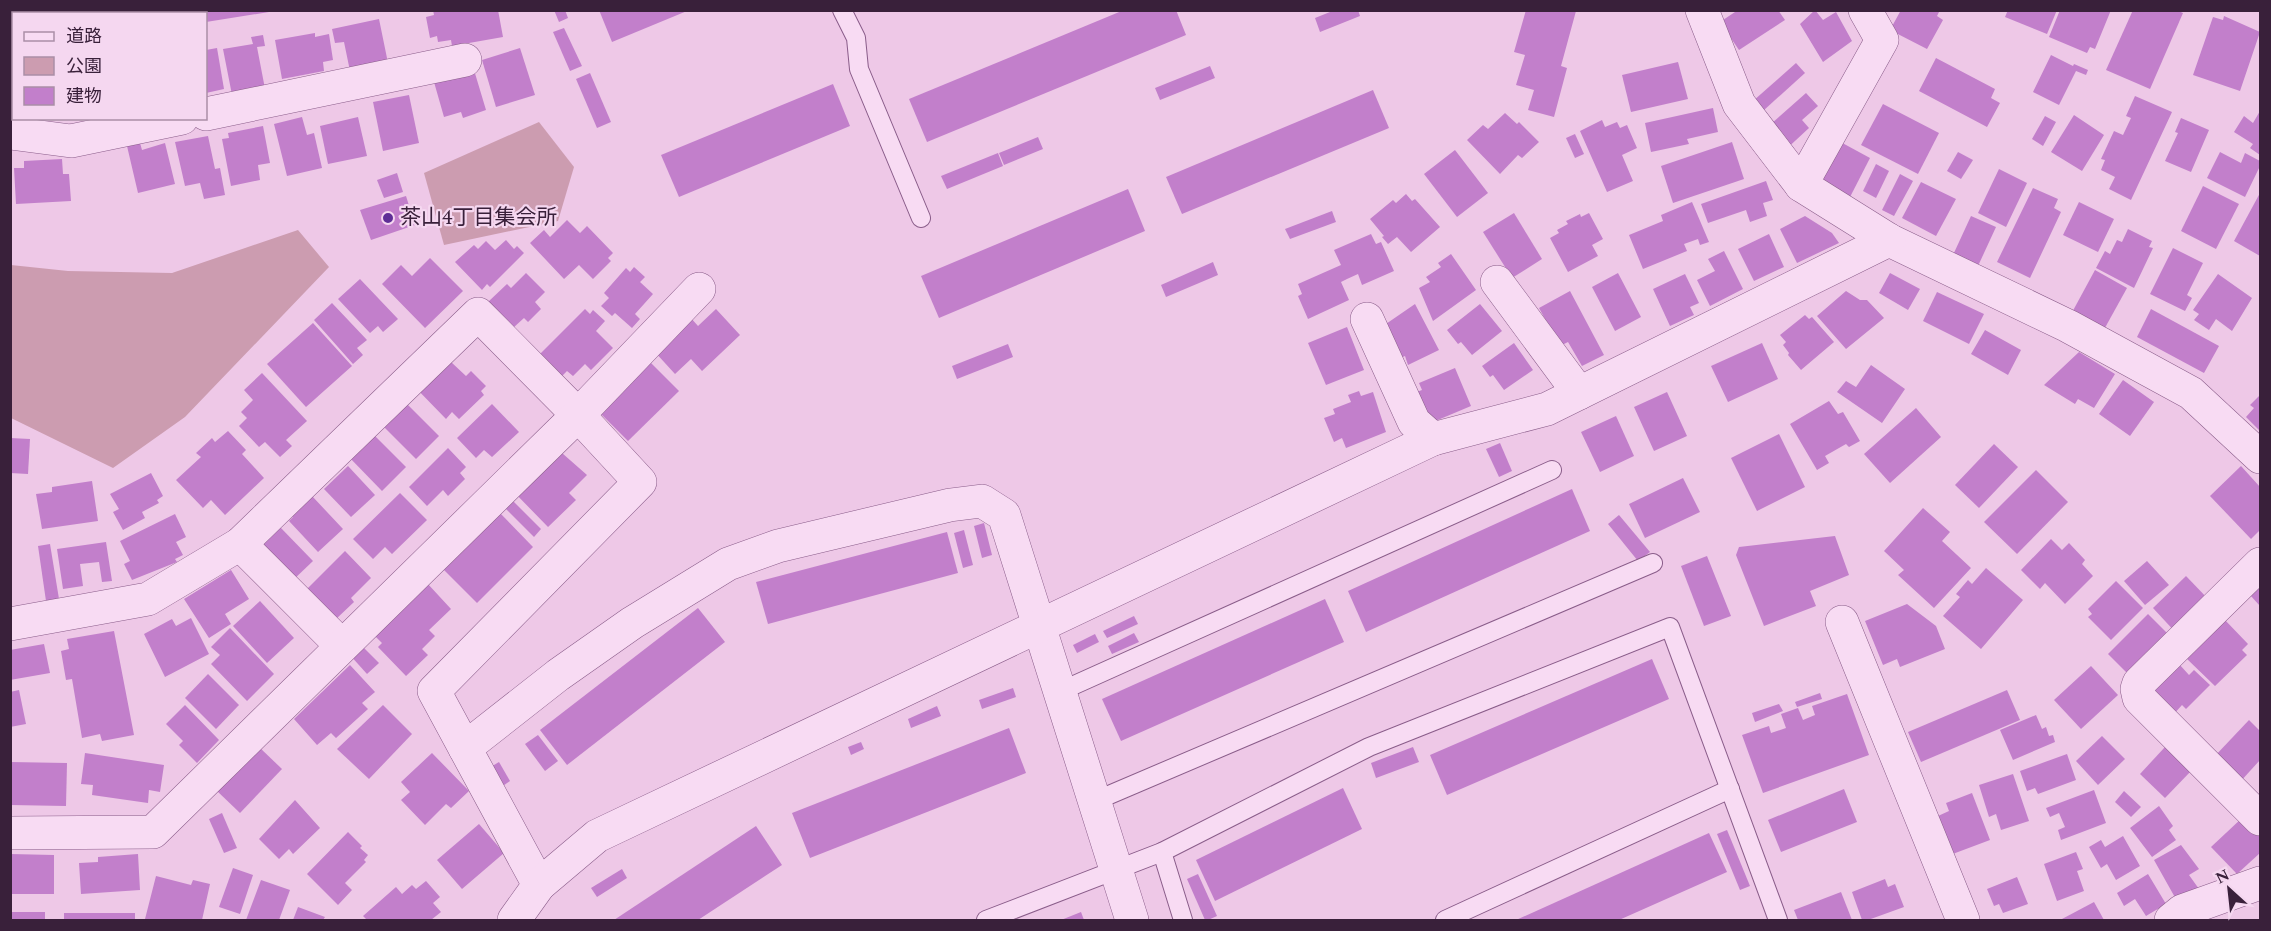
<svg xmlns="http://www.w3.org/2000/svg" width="2271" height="931" font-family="Spectral,'Noto Sans JP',serif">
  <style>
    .green { fill: #cc9cb0 }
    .building { fill: #c27fcb }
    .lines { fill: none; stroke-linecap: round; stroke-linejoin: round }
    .service-casing { stroke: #8a5d8a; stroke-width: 20 }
    .minor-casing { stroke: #8a5d8a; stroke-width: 34 }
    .tertiary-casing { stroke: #8a5d8a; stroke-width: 34 }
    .service { stroke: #f8dbf3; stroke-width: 18 }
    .minor { stroke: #f8dbf3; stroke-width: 33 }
    .tertiary { stroke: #f8dbf3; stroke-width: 33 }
    .poi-dot { fill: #5f2e97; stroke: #f5d7f0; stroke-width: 2 }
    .labels { text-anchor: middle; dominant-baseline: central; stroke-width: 4.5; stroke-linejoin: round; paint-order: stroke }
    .poi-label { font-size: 21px; fill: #39203a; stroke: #f5d7f0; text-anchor: start }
  </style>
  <rect width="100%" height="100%" fill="#eec8e7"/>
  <g class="green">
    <path d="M539 122 574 167 558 221 444 245 424 173Z"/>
    <path d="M298 230 329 267 185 417 113 468 11 418V265L68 271 172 273Z"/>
  </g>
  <g class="building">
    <path d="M33 10H93L94 14H34Z"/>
    <path d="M172 10H269V12L206 22V14H172Z"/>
    <path d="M433 10H498L503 37 452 46 451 40 438 42 437 36 430 38 426 17 434 15Z"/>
    <path d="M554 10H565L568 18 559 22Z"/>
    <path d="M599 10H687V11L612 42Z"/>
    <path d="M1124 10H1176L1186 35 927 142 909 99Z"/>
    <path d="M1335 10H1358L1360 16 1320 32 1315 18Z"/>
    <path d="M1526 10 1576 11 1561 66 1567 68 1554 117 1528 110 1534 90 1516 85 1525 55 1514 52Z"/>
    <path d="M1738 10H1778L1785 20 1739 50 1720 22Z"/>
    <path d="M1815 10 1823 20 1836 12 1852 41 1823 62 1800 24Z"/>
    <path d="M1901 10H1940L1937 16 1943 20 1927 49 1890 30Z"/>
    <path d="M2008 10H2057L2047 34 2005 17Z"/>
    <path d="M2060 10H2111L2095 49 2090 47 2087 53 2049 37Z"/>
    <path d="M2133 10H2176L2183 13 2150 89 2106 70Z"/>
    <path d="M2224 16 2260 32 2240 91 2193 75 2213 17 2223 20Z"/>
    <path d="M379 19 388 63 350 71 344 42 335 43 332 29Z"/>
    <path d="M10 22H14V64L10 65Z"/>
    <path d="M564 28 582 66 570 71 553 32Z"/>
    <path d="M315 33V37L329 34 333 60 323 62 324 71 282 79 275 40Z"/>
    <path d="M263 35 265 46 257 47 266 94 233 100 223 49 253 44 251 37Z"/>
    <path d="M217 48 224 89 206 93V50Z"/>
    <path d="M520 48 535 95 496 107 482 60Z"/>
    <path d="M2051 55 2073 66 2074 64 2088 70 2086 75 2076 71 2059 105 2033 92Z"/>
    <path d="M1936 58 1995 89 1991 98 2000 103 1987 127 1919 91Z"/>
    <path d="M1678 62 1688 99 1631 112 1622 75Z"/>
    <path d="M1796 63 1805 73 1763 111 1753 101Z"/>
    <path d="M1210 66 1215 78 1160 100 1155 88Z"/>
    <path d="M474 70 486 110 463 118 461 112 444 117 434 82Z"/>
    <path d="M590 73 611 122 597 128 576 79Z"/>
    <path d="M14 81V113L10 114V82Z"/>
    <path d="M833 84 850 126 679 197 661 155Z"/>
    <path d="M1373 90 1389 128 1182 214 1166 177Z"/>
    <path d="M1806 93 1818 106 1802 120 1809 128 1782 153 1771 124Z"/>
    <path d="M409 95 419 143 383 151 373 102Z"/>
    <path d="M2135 96 2172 112 2131 200 2109 189 2115 177 2101 170 2105 160 2101 159 2114 131 2123 135 2131 118 2126 116Z"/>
    <path d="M1883 104 1939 133 1918 174 1861 145Z"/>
    <path d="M1713 108 1718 132 1687 139 1689 144 1651 152 1645 123Z"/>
    <path d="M2260 111V155L2250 148 2253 144 2234 132 2244 116 2253 123Z"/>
    <path d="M1505 113 1517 124 1519 122 1539 142 1522 158 1518 155 1500 174 1467 140 1483 125 1488 129Z"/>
    <path d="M2074 115 2104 135 2082 171 2051 152Z"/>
    <path d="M2045 116 2056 122 2043 146 2032 139Z"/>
    <path d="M302 117 307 135 314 133 322 168 287 176 274 124Z"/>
    <path d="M358 117 367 156 328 164 320 126Z"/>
    <path d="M2181 118 2209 130 2191 172 2165 161 2178 133 2175 132Z"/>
    <path d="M1602 120 1605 127 1617 122 1620 128 1627 125 1637 148 1622 155 1633 181 1607 192 1580 131Z"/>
    <path d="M263 126 270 163 258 165 260 180 231 186 222 139 229 138 228 133Z"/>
    <path d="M1575 134 1584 154 1575 158 1566 138Z"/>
    <path d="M208 136 215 169 220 168 225 195 204 199 200 183 185 186 175 142Z"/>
    <path d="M1038 137 1043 149 1004 165 999 153Z"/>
    <path d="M1835 139 1870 158 1849 199 1814 180Z"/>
    <path d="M1732 142 1744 179 1673 203 1661 166Z"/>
    <path d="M140 143 142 150 165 143 175 184 138 193 127 146Z"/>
    <path d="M1455 150 1488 193 1457 217 1424 174Z"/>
    <path d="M1958 152 1973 160 1961 179 1947 171Z"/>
    <path d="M2220 152 2241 163 2245 153 2260 161V166L2245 197 2207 178Z"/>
    <path d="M998 153 1003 166 947 189 941 176Z"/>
    <path d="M62 159 63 174H69L71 201 16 204 14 168H24V161Z"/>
    <path d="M1876 164 1889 171 1876 198 1863 191Z"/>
    <path d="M1999 169 2027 183 2006 227 1978 213Z"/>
    <path d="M397 173 403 192 384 198 377 180Z"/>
    <path d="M1900 174 1913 181 1894 216 1882 210Z"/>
    <path d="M1766 181 1773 200 1763 203 1767 216 1750 222 1746 210 1708 223 1701 204Z"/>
    <path d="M1921 182 1956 199 1936 236 1902 218Z"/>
    <path d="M2203 186 2239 204 2216 249 2181 231Z"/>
    <path d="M2033 188 2058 199 2054 208 2061 212 2030 278 1997 262Z"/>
    <path d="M1128 189 1145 231 939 318 921 276Z"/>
    <path d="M2260 193V256L2234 241Z"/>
    <path d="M1406 194 1412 201 1415 199 1440 227 1411 252 1397 237 1388 244 1382 237 1384 236 1370 219 1393 200 1396 203Z"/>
    <path d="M406 196 415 225 371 240 360 210Z"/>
    <path d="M1692 202 1709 242 1700 245 1698 239 1684 244 1687 251 1643 269 1629 235 1663 221 1661 215Z"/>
    <path d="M2079 202 2114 219 2098 252 2063 235Z"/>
    <path d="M1332 211 1336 222 1290 239 1285 229Z"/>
    <path d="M1514 213 1542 259 1512 278 1483 232Z"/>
    <path d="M1589 213 1603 239 1592 245 1598 256 1568 272 1550 238 1559 233 1557 230 1568 224 1566 221 1580 214 1581 217Z"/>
    <path d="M1805 216 1832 233 1839 243 1797 263 1780 229Z"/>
    <path d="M1971 216 1996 227 1978 266 1953 255Z"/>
    <path d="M567 220 580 233 587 226 613 253 608 258 611 261 593 279 579 265 564 279 530 243 544 230 550 237Z"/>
    <path d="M2128 229 2152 241 2149 247 2153 248 2134 288 2096 268 2105 251 2110 254 2117 240 2122 242Z"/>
    <path d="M1371 234 1376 244 1381 242 1394 271 1362 285 1358 274 1347 279 1341 282 1349 300 1308 319 1298 296 1302 294 1298 284 1341 265 1334 250Z"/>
    <path d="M1769 234 1784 267 1754 281 1738 249Z"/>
    <path d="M506 240 514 249 517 246 524 253 490 287 487 284 482 290 455 262 474 245 478 249 486 241 495 250Z"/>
    <path d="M2173 248 2203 263 2187 295 2192 298 2185 311 2150 294Z"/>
    <path d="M1724 251 1743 289 1710 306 1697 280 1715 271 1708 259Z"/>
    <path d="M1451 254 1476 290 1433 321 1419 288 1430 282 1426 277 1441 267 1438 263Z"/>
    <path d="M430 258 463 291 425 328 382 284 401 265 412 276Z"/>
    <path d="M1213 262 1218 275 1166 297 1161 285Z"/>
    <path d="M634 267 645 277 640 282 653 294 635 314 640 319 632 328 615 313 612 316 601 306 609 298 604 293 626 268 630 272Z"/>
    <path d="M2095 270 2127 288 2101 335 2069 318Z"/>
    <path d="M526 273 545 292 535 302 541 309 528 322 524 318 513 328 488 302 507 284 511 288Z"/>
    <path d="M1618 273 1641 317 1615 331 1592 287Z"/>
    <path d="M1890 273 1920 289 1908 310 1879 293Z"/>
    <path d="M1685 274 1699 303 1690 307 1694 315 1670 326 1653 289Z"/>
    <path d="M2218 274 2252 298 2232 331 2216 319 2209 330 2194 320 2199 314 2193 310Z"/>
    <path d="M360 279 398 319 383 332 378 326 370 333 338 299Z"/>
    <path d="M1570 291 1604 355 1582 366 1568 342 1560 346 1539 308Z"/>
    <path d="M1846 291 1860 300H1867L1884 318 1846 349 1817 316Z"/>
    <path d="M1937 292 1984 314 1969 344 1923 321Z"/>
    <path d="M332 303 367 340 357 348 363 355 353 364 314 320Z"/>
    <path d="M1415 304 1439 350 1408 365 1405 356 1394 361 1383 326Z"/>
    <path d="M1480 304 1502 331 1472 355 1461 342 1458 344 1447 330Z"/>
    <path d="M585 309 590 314 593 310 605 321 596 331 613 348 591 370 585 364 573 376 567 371 560 378 538 356Z"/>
    <path d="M716 309 740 335 702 371 691 359 675 374 654 351 690 317 698 326Z"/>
    <path d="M2151 309 2219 346 2204 373 2137 337Z"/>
    <path d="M1805 315 1809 319 1812 317 1834 342 1801 370 1788 355 1789 353 1783 345 1786 342 1780 335Z"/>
    <path d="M313 323 352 366 306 407 267 364Z"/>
    <path d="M1347 327 1364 370 1326 385 1308 343Z"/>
    <path d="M1985 330 2021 350 2008 375 1971 354Z"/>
    <path d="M1514 343 1533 370 1504 390 1493 375 1490 377 1482 366Z"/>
    <path d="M1762 343 1778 379 1728 402 1711 366Z"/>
    <path d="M1008 344 1013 357 957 379 952 366Z"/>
    <path d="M2079 352 2115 374 2094 408 2078 399 2075 404 2044 385Z"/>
    <path d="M645 357 679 391 628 441 594 407Z"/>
    <path d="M451 362 466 376 471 371 486 386 481 391 484 395 459 419 452 412 446 419 412 384Z"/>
    <path d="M1871 365 1905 389 1882 423 1837 392 1846 381 1856 387Z"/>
    <path d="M1455 368 1471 406 1433 422 1411 394 1422 390 1419 383Z"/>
    <path d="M262 373 307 421 286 440 292 446 280 457 265 442 259 447 239 426 247 418 241 412 253 400 244 390Z"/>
    <path d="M2123 380 2154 402 2130 436 2099 414Z"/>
    <path d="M1359 391 1361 396 1373 392 1386 432 1346 448 1342 438 1334 442 1324 418 1335 414 1333 409 1351 402 1348 395Z"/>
    <path d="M1667 392 1687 436 1654 451 1634 407Z"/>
    <path d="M2260 395V431L2246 417 2254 408 2250 405Z"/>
    <path d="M1829 401 1838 414 1843 412 1860 441 1849 447 1846 444 1825 456 1829 463 1817 470 1790 424Z"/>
    <path d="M407 404 439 436 416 459 376 419Z"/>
    <path d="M492 404 519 432 492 457 484 450 476 458 457 438Z"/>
    <path d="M1916 408 1941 437 1890 483 1864 454Z"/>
    <path d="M1616 416 1634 456 1600 472 1581 432Z"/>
    <path d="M228 431 246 450 242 454 264 478 225 515 211 500 203 508 176 480 201 457 196 453 212 438 215 442Z"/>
    <path d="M1779 434 1805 487 1757 511 1731 458Z"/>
    <path d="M375 436 406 467 382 491 348 456Z"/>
    <path d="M10 438 30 439 28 474 10 473Z"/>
    <path d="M1500 443 1512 471 1499 477 1486 449Z"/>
    <path d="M1994 444 2018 467 1979 508 1955 485Z"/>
    <path d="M554 446 587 475 569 493 576 500 548 527 511 489Z"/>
    <path d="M448 448 466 467 460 473 465 479 448 496 443 490 427 506 409 487Z"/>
    <path d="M348 466 375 495 351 517 324 489Z"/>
    <path d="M2241 466 2260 487V530L2251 539 2210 496Z"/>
    <path d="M2036 470 2068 502 2017 554 1984 522Z"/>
    <path d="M151 473 163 496 157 500 159 503 142 512 145 518 123 530 113 512 119 509 110 494Z"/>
    <path d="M1683 478 1700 512 1645 538 1629 504Z"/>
    <path d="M92 481 98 521 42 529 36 494 52 492V487Z"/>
    <path d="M1572 489 1590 531 1366 632 1348 591Z"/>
    <path d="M400 493 427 520 392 554 385 547 373 559 353 539Z"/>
    <path d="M506 494 541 529 534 537 499 502Z"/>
    <path d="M312 496 343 529 318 552 289 521 293 517 288 512Z"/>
    <path d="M1923 508 1950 532 1942 541 1971 568 1934 608 1898 575 1904 570 1884 551Z"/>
    <path d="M499 512 533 547 477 603 442 568Z"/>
    <path d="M175 514 186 537 176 542 183 555 175 559 177 562 132 580 124 564 130 561 120 541Z"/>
    <path d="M1619 515 1650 552 1638 561 1608 524Z"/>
    <path d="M984 523 992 555 982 558 974 526Z"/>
    <path d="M280 527 313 561 291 582 258 549Z"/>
    <path d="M964 530 973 565 963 568 954 533Z"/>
    <path d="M947 532 958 573 768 624 756 582Z"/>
    <path d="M1835 536 1849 575 1810 591 1816 606 1764 626 1736 555 1739 547Z"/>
    <path d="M2051 539 2062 550 2069 543 2085 560 2082 564 2093 576 2065 604 2045 583 2040 589 2021 570Z"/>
    <path d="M106 542 112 581 102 582 99 562 80 564 83 586 63 589 57 549Z"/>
    <path d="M50 544 59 599 46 601 38 546Z"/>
    <path d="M345 551 371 578 351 598 354 602 335 620 306 590Z"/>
    <path d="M1707 556 1731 616 1704 626 1681 566Z"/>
    <path d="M2147 561 2169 585 2145 605 2124 581Z"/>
    <path d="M1986 568 2023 600 1981 649 1943 616 1960 597 1956 594 1968 580 1972 584Z"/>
    <path d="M231 570 249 599 225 614 231 624 209 638 184 599Z"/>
    <path d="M2186 576 2210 601 2178 635 2153 608Z"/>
    <path d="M2116 581 2143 608 2111 640 2088 617 2092 614 2088 609Z"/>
    <path d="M427 583 451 609 429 630 435 636 422 649 428 655 406 676 378 647 382 643 369 630Z"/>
    <path d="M2260 586V606L2250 595Z"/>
    <path d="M1325 599 1344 642 1121 741 1102 699Z"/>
    <path d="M260 601 294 638 267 663 233 626Z"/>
    <path d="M1907 604 1936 626 1945 649 1900 667 1897 659 1883 665 1865 621Z"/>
    <path d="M698 608 725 642 567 765 540 730Z"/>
    <path d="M2148 614 2170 636 2134 680 2108 654Z"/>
    <path d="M1134 616 1138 624 1107 638 1103 631Z"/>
    <path d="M191 618 209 654 165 677 144 634 172 619 176 626Z"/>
    <path d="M2224 619 2248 644 2242 650 2247 655 2215 686 2186 658Z"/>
    <path d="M230 628 274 674 247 701 211 664 220 655 211 647Z"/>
    <path d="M114 631 134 735 102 741 100 734 82 738 72 679 66 680 61 651 69 649 67 639Z"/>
    <path d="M1134 633 1139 642 1112 654 1108 646Z"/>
    <path d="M1095 634 1099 642 1077 653 1073 645Z"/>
    <path d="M44 644 50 673 10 680V650Z"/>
    <path d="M360 644 379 663 367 674 349 654Z"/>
    <path d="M1652 659 1669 699 1447 795 1430 755Z"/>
    <path d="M2179 664 2189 675 2194 670 2210 685 2186 709 2182 705 2173 715 2151 693Z"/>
    <path d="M350 665 375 692 362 703 368 709 336 738 331 733 317 745 294 719Z"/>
    <path d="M2091 666 2118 695 2081 729 2054 700Z"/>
    <path d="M208 674 239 705 216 729 185 698Z"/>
    <path d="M1013 688 1016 697 982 709 979 700Z"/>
    <path d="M19 690 26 724 10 727V692Z"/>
    <path d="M2007 690 2020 720 1921 762 1908 732Z"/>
    <path d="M1820 693 1822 699 1797 707 1795 702Z"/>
    <path d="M1847 694 1869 755 1763 793 1742 735 1769 726 1771 733 1786 728 1781 714 1798 708 1803 720 1815 715 1812 706Z"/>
    <path d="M1779 704 1783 711 1755 722 1752 713Z"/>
    <path d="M185 705 219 740 197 763 179 745 183 741 166 724Z"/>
    <path d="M383 705 412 734 369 779 337 749Z"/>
    <path d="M937 706 941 716 911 728 908 719Z"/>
    <path d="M2036 715 2042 729 2046 727 2049 736 2053 735 2055 742 2013 760 2000 730Z"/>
    <path d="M2249 720 2260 731V760L2240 782 2214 757Z"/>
    <path d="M1009 728 1026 773 810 858 792 813Z"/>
    <path d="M538 735 558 761 545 771 525 744Z"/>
    <path d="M2102 736 2125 759 2098 785 2076 761Z"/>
    <path d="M861 742 864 749 851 755 848 747Z"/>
    <path d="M258 746 282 769 240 813 216 790Z"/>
    <path d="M1413 747 1419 762 1376 778 1371 763Z"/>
    <path d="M2165 747 2191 771 2165 798 2140 774Z"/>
    <path d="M85 753 164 765 160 792 149 790 148 803 92 795 93 785 81 784Z"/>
    <path d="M432 753 469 791 451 808 446 804 425 825 401 800 410 792 401 782Z"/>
    <path d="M2067 754 2076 780 2038 794 2035 788 2027 791 2020 771Z"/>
    <path d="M10 762 67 763 66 806 10 805Z"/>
    <path d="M499 762 510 781 500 788 489 768Z"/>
    <path d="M2013 774 2029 821 2001 830 1996 814 1989 817 1979 785Z"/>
    <path d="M1343 788 1362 829 1215 901 1196 860Z"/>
    <path d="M1844 789 1857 822 1781 852 1768 820Z"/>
    <path d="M2094 790 2106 823 2061 840 2058 830 2065 827 2059 813 2050 817 2046 808Z"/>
    <path d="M2124 791 2141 807 2131 817 2115 802Z"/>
    <path d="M1972 793 1990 840 1950 855 1938 816 1949 811 1946 803Z"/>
    <path d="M295 800 320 828 293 854 289 849 279 859 259 839Z"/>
    <path d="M2159 806 2173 826 2169 830 2176 840 2152 857 2130 828Z"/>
    <path d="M222 813 237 848 224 853 209 819Z"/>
    <path d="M2242 818 2260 837V853L2237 874 2211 847Z"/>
    <path d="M479 824 504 853 462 889 437 860Z"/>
    <path d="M756 826 782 865 698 920H614Z"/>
    <path d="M1727 830 1750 886 1740 890 1717 834Z"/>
    <path d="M348 832 362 846 360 848 368 855 364 860 366 862 345 883 352 890 338 905 307 874Z"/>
    <path d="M1709 833 1727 872 1619 920H1516Z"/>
    <path d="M2123 836 2140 866 2116 880 2107 864 2101 868 2089 847 2101 840 2105 847Z"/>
    <path d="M2181 845 2199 869 2189 875 2199 889 2177 901 2154 860Z"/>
    <path d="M2076 852 2083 869 2077 871 2084 891 2057 901 2044 864Z"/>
    <path d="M10 854 54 855V894H10Z"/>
    <path d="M138 854 140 890 81 894 79 863 98 862V857Z"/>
    <path d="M233 868 253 875 240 914 219 907Z"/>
    <path d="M622 869 627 878 597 897 591 888Z"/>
    <path d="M1198 874 1217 916 1208 920H1205L1187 879Z"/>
    <path d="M2148 874 2166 904 2146 916 2135 899 2124 906 2117 893Z"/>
    <path d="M156 876 191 885 193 880 210 884 202 920 145 919Z"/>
    <path d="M2017 877 2028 904 2003 913 1999 904 1994 906 1987 889Z"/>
    <path d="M1885 879 1888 887 1895 884 1904 907 1868 920H1862L1852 892Z"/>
    <path d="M261 880 290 890 279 920H246Z"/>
    <path d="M426 881 440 897 433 903 441 912 431 920H367L363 916 396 887 402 894 412 885 416 889Z"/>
    <path d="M1841 892 1852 920H1798L1794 910Z"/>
    <path d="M2094 902 2104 920H2063L2062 919Z"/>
    <path d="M298 907 325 917 323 920H293Z"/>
    <rect x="10" y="912" width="35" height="8"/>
    <path d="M1081 912 1084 920H1061Z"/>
    <rect x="64" y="913" width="71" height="7"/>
  </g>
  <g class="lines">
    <defs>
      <g id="service">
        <path d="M842 10 856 38 859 69 921 218"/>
        <path d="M1061 691 1552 470"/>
        <path d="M1095 801 1653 563"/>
        <path d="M1162 852 1183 920"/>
        <path d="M986 920 1162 852 1369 747 1670 627 1778 920"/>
        <path d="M1445 920 1730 789"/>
      </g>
      <g id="minor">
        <path d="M1702 10 1739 104 1801 185 1889 240 2068 326 2191 393 2260 457"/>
        <path d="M206 114 465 60"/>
        <path d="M10 133 71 141 182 118"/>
        <path d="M1801 185 1882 40 1865 10"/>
        <path d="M1497 282 1579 393"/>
        <path d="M1367 319 1414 422 1433 439 1547 409 1889 240"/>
        <path d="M240 544 342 646"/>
        <path d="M2260 564 2139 683 2137 689 2139 698 2260 819"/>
        <path d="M1842 622 1963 920"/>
        <path d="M10 624 148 599 240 544 478 314 578 415 640 482 434 691 539 885"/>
        <path d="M465 748 558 675 632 623 728 564 778 546 950 505 982 501 1004 515 1132 920"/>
        <path d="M10 833 153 832 578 415 699 289"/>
        <path d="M2171 920 2182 911 2260 883"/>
      </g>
      <path id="tertiary" d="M514 920 539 885 597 836 1433 439"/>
    </defs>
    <use href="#service" class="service-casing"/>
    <use href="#minor" class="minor-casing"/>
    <use href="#tertiary" class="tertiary-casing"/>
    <use href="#service" class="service"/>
    <use href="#minor" class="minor"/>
    <use href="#tertiary" class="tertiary"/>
  </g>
  <circle class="poi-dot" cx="388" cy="218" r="6"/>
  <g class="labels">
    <g class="poi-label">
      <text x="400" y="218">茶山4丁目集会所</text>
    </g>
  </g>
  <rect width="2271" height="931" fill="none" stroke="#39203a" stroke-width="24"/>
  <rect x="12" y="12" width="195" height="108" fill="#f5d7f0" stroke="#aa8ea7" stroke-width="1.5"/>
  <rect x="24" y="32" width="30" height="9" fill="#f8dbf3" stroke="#aa8ea7" stroke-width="1.5"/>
  <text x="66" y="42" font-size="18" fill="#39203a">道路</text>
  <rect x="24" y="57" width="30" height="18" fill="#cc9cb0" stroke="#aa8ea7" stroke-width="1.5"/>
  <text x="66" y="72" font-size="18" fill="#39203a">公園</text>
  <rect x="24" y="87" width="30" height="18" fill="#c27fcb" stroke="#aa8ea7" stroke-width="1.5"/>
  <text x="66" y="102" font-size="18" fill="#39203a">建物</text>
  <g transform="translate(2229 889) rotate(333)" stroke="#f5d7f0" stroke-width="4.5" paint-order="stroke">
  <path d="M0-4.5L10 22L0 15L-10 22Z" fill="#39203a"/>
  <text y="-9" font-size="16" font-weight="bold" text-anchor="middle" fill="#39203a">N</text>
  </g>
</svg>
